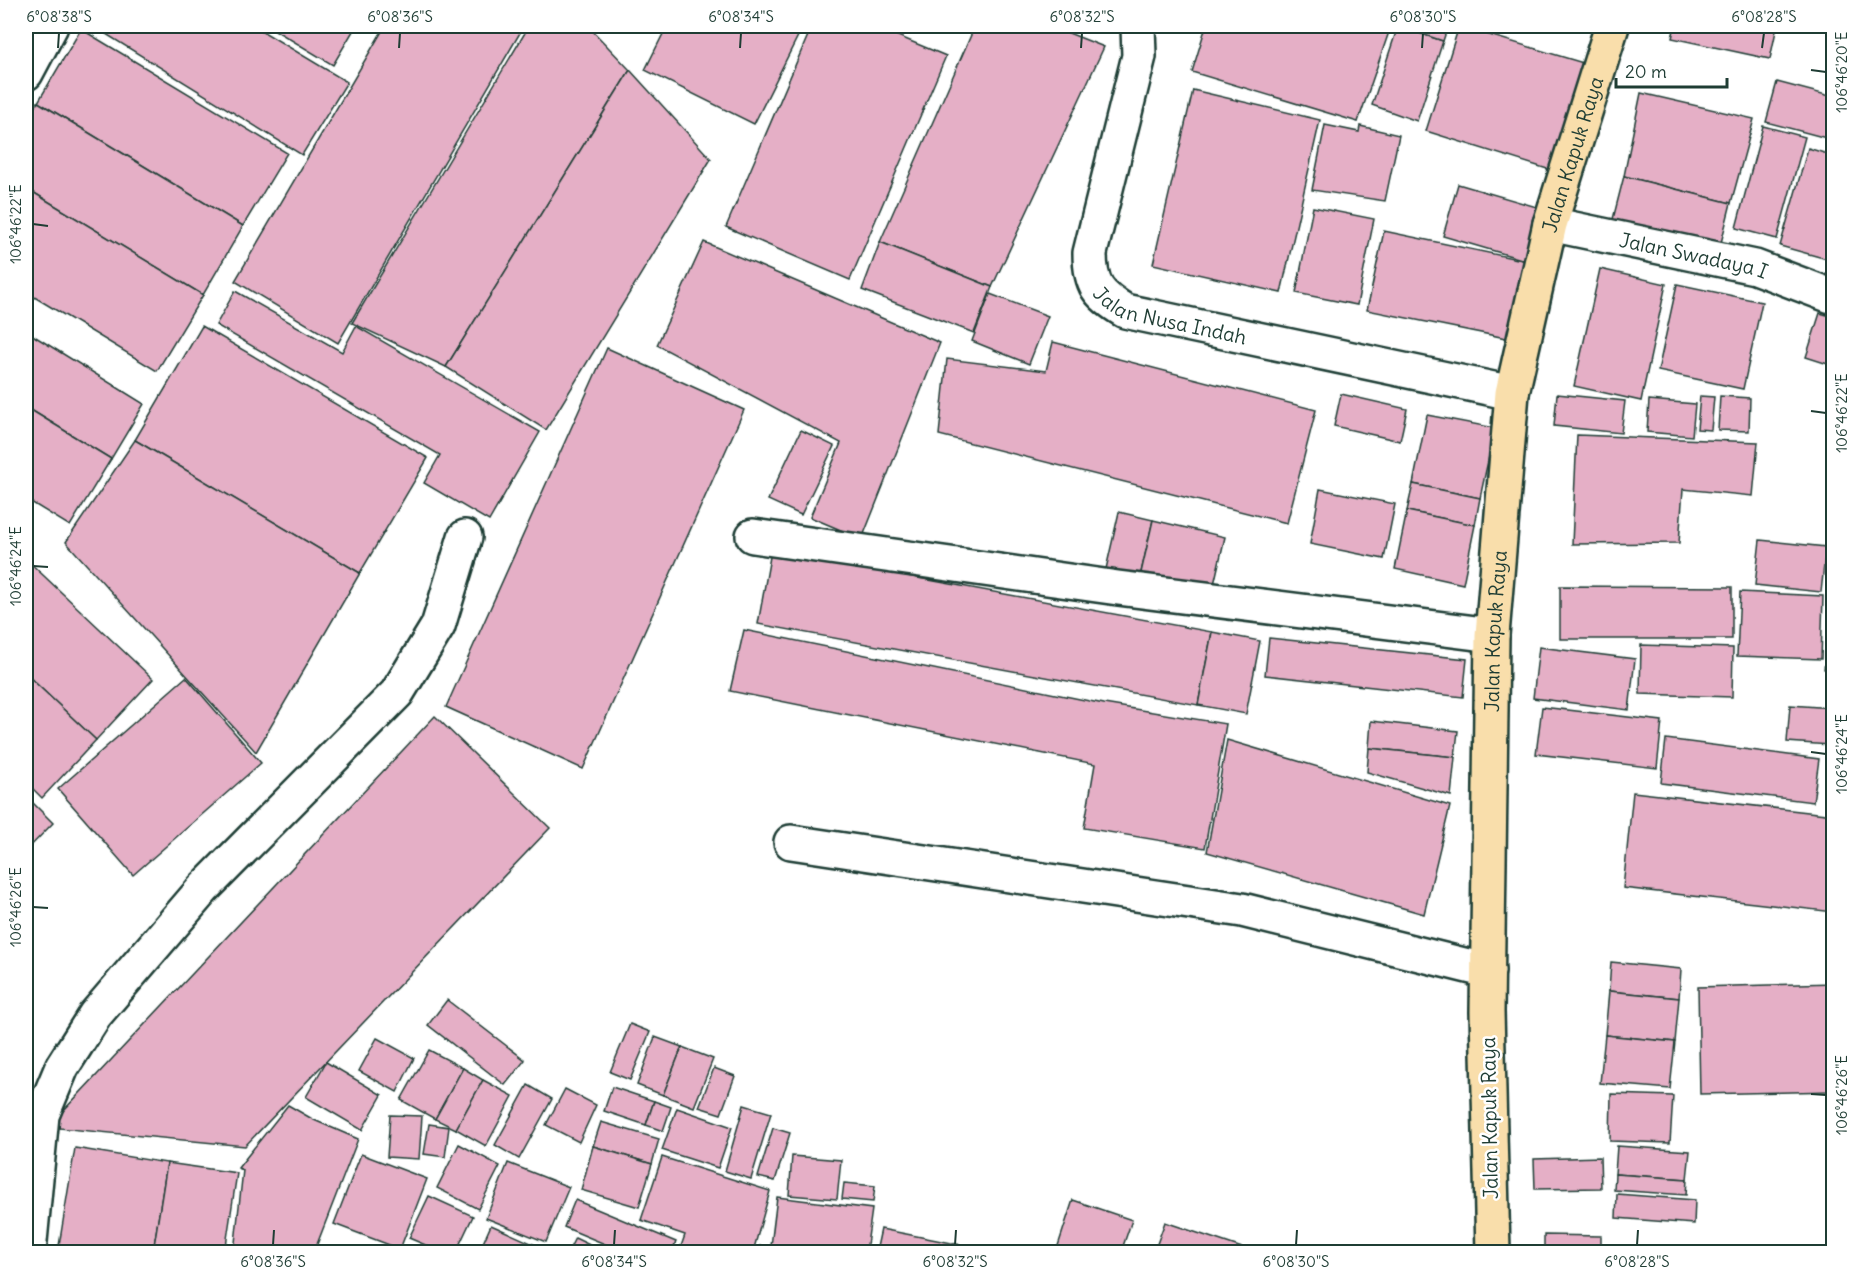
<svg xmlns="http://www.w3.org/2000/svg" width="1859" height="1278" font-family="Delius,sans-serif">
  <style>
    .building { fill: #e5afc6; stroke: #1f3d34; stroke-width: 1.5 }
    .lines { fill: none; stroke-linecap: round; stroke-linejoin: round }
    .minor-casing { stroke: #1f3d34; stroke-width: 38 }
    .major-casing { stroke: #1f3d34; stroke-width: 38 }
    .minor { stroke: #fff; stroke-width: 33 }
    .major { stroke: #f9deab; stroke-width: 33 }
    .ticks { fill: none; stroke: #1f3d34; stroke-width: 2 }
    .labels { text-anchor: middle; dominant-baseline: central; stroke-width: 5; stroke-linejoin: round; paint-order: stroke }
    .street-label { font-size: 20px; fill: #1f3d34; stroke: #fff }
    .neatline { fill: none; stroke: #1f3d34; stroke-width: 2 }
    .ticks-label { font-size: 15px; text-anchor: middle; fill: #1f3d34 }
  </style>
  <rect width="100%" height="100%" fill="#fff"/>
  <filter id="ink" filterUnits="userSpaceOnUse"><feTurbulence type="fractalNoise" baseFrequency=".0167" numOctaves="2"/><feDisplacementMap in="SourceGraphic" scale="12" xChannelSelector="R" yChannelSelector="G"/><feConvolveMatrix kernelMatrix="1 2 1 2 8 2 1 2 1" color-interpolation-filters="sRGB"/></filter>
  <g filter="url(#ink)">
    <g class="building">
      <path d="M93 26H254L347 82 302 155Z"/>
      <path d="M268 26H356L333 65Z"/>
      <path d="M385 26H524L338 343 235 281Z"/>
      <path d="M529 26H588L630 70 446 367 352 323Z"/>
      <path d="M667 26H803L754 124 645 70Z"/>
      <path d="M812 26H874L946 56 850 280 726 227Z"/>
      <path d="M975 26H1051L1104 47 992 287 880 242Z"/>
      <path d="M1206 26H1391L1358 122 1192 72Z"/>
      <path d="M1398 26 1443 41 1417 121 1372 105Z"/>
      <path d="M1398 26H1448L1443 41Z"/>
      <path d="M1459 26 1590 65 1557 172 1426 131Z"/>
      <path d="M1675 26H1777L1770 59 1672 38Z"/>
      <path d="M81 29 287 153 243 226 38 102Z"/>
      <path d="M630 70 711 159 546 430 446 367Z"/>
      <path d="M1777 82 1834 97V140L1766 122Z"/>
      <path d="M1193 90 1320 120 1281 293 1153 264Z"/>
      <path d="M1641 93 1754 119 1731 203 1624 176Z"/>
      <path d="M38 102 243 226 203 295 26 188V123Z"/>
      <path d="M1325 125 1359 132 1360 126 1399 135 1385 201 1312 190Z"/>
      <path d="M1763 126 1805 137 1777 239 1736 228Z"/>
      <path d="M1808 148 1834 156V261L1780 246Z"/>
      <path d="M1624 176 1731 203 1719 251 1612 223Z"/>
      <path d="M1458 184 1540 208 1525 260 1443 236Z"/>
      <path d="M26 188 203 295 157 371 26 292Z"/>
      <path d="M1313 207 1374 219 1357 305 1296 293Z"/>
      <path d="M1384 231 1527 261 1511 339 1367 310Z"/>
      <path d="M704 242 940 343 862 539 810 517 841 443 657 345Z"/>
      <path d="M880 242 992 287 974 333 862 290Z"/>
      <path d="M1600 269 1666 284 1641 401 1574 386Z"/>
      <path d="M1677 284 1762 302 1743 389 1658 371Z"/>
      <path d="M235 291 342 352 356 326 540 432 489 521 424 483 440 455 216 325Z"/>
      <path d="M990 294 1048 316 1029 364 972 341Z"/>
      <path d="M1820 313 1834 317V366L1806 357Z"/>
      <path d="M202 326 428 458 360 573 135 440Z"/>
      <path d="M26 331 144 404 111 459 26 407Z"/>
      <path d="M1053 342 1316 410 1287 523 939 435 947 359 1046 371Z"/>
      <path d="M607 348 744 410 583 769 446 707Z"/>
      <path d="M1341 394 1407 409 1400 441 1334 426Z"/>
      <path d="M1557 394 1625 401 1621 433 1554 426Z"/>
      <path d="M1700 396 1714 397 1711 430 1697 429Z"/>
      <path d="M1720 396 1750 398 1749 431 1718 430Z"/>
      <path d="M1649 400 1695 404 1692 436 1647 432Z"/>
      <path d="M26 407 111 459 70 526 26 499Z"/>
      <path d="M1427 415 1495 428 1480 498 1413 484Z"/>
      <path d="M801 430 834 446 801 515 768 500Z"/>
      <path d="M1577 435 1758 442 1753 496 1683 489 1679 543 1572 544Z"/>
      <path d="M135 440 360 573 256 752 66 542Z"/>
      <path d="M1413 484 1480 498 1475 525 1407 511Z"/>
      <path d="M1320 489 1395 504 1384 559 1310 544Z"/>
      <path d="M1407 511 1475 525 1463 584 1395 569Z"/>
      <path d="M1119 512 1153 520 1140 577 1106 569Z"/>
      <path d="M1153 520 1225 537 1212 593 1140 577Z"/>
      <path d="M1760 540 1826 547 1821 592 1755 585Z"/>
      <path d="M771 551 1212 632 1198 705 758 624Z"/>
      <path d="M26 559 153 679 96 740 26 674Z"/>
      <path d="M1560 586 1732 587V639H1560Z"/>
      <path d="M1740 592 1823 596 1821 659 1737 656Z"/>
      <path d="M1834 598V671L1824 669Z"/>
      <path d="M744 630 1104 704 1226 724 1205 848 1084 828 1095 764 730 691Z"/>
      <path d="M1212 632 1260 641 1246 714 1198 705Z"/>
      <path d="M1269 638 1467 659 1463 697 1265 675Z"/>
      <path d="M1641 645 1733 648 1732 697 1640 694Z"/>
      <path d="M1539 647 1635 659 1629 710 1533 698Z"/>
      <path d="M26 674 96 740 42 798 26 782Z"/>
      <path d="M186 677 261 763 133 875 58 789Z"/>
      <path d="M1790 705 1832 708 1830 745 1787 742Z"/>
      <path d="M1542 707 1662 721 1657 768 1536 754Z"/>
      <path d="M435 716 550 828 245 1146 48 1127Z"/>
      <path d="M1371 721 1458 731 1455 757 1369 748Z"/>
      <path d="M1666 739 1819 759 1813 802 1661 783Z"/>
      <path d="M1227 740 1450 806 1424 914 1207 852Z"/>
      <path d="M1369 748 1455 757 1451 796 1367 772Z"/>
      <path d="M1633 792 1834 815V912L1623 888Z"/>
      <path d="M26 796 53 823 26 851Z"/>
      <path d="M1611 962 1681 969 1679 998 1609 991Z"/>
      <path d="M1834 983V1091L1700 1094 1698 987Z"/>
      <path d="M1609 991 1679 998 1675 1042 1605 1035Z"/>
      <path d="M447 1000 525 1060 505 1085 428 1025Z"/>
      <path d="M630 1024 650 1032 630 1080 610 1072Z"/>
      <path d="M1605 1035 1675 1042 1670 1089 1600 1083Z"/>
      <path d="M655 1037 682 1047 663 1095 637 1085Z"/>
      <path d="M377 1038 414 1058 397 1092 359 1071Z"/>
      <path d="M682 1047 713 1059 694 1107 663 1095Z"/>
      <path d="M429 1050 463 1068 435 1119 401 1100Z"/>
      <path d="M326 1062 382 1095 362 1130 306 1097Z"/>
      <path d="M463 1068 483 1080 456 1129 435 1119Z"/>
      <path d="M714 1068 735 1076 721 1114 699 1107Z"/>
      <path d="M483 1080 513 1096 486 1146 456 1129Z"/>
      <path d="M528 1085 552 1099 519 1159 495 1145Z"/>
      <path d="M612 1087 654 1101 646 1125 604 1111Z"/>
      <path d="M565 1089 596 1105 579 1142 546 1125Z"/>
      <path d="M1611 1094 1673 1096 1670 1143 1610 1141Z"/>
      <path d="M654 1101 671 1107 663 1131 646 1125Z"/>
      <path d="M288 1105 314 1120 358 1139 314 1252H234L243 1170 238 1168Z"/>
      <path d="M744 1105 771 1113 751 1179 725 1171Z"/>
      <path d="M677 1108 732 1127 718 1168 662 1150Z"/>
      <path d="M390 1115 422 1116 419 1159 387 1157Z"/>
      <path d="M601 1122 659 1139 652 1164 593 1146Z"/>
      <path d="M429 1124 449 1127 445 1157 424 1154Z"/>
      <path d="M773 1128 790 1133 775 1181 758 1177Z"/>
      <path d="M459 1144 500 1166 478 1209 437 1188Z"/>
      <path d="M593 1146 652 1164 639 1207 581 1190Z"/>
      <path d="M1617 1146 1690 1151 1687 1179 1615 1174Z"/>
      <path d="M75 1148 167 1163 153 1252H58Z"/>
      <path d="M361 1154 427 1179 400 1249 334 1224Z"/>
      <path d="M792 1156 841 1160 837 1199 789 1195Z"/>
      <path d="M662 1157 770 1191 753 1252H679L685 1235 641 1220Z"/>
      <path d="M1600 1157 1601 1188 1535 1189 1534 1159Z"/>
      <path d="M167 1163 237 1173 225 1252H153Z"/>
      <path d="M508 1163 569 1187 546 1242 486 1218Z"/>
      <path d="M1615 1174 1687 1179 1686 1195 1614 1190Z"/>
      <path d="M844 1183 875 1186 873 1202 842 1199Z"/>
      <path d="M1617 1194 1695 1200 1694 1224 1616 1218Z"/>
      <path d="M429 1196 473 1216 456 1252H442L409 1238Z"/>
      <path d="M777 1197 872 1209 866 1252H827L771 1246Z"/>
      <path d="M575 1200 676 1242 672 1252H624L564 1227Z"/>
      <path d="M1073 1200 1132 1220 1121 1252H1056Z"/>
      <path d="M1165 1222 1254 1252H1154Z"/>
      <path d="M491 1225 540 1247 537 1252H479Z"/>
      <path d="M881 1229 997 1252H876Z"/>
      <path d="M1544 1235 1601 1236V1252H1544Z"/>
      <path d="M575 1238 604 1252H568Z"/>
      <path d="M760 1246 786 1252H759Z"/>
    </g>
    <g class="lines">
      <defs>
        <g id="minor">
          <path id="s1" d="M1138 26 1139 56 1090 253C1090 285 1098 295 1125 311L1512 393"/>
          <path d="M26 73 51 26"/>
          <path id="s2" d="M1550 224 1755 267 1834 297"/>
          <path d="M753 536 1118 588 1492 635"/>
          <path d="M791 842 1242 910 1488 971"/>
          <path d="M29 1252 42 1115 62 1067 95 1015 203 889 397 693 438 626 465 537"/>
        </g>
        <g id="major">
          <path id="s3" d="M1493 1252 1487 1012 1492 635 1512 393 1550 224 1612 26"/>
        </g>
      </defs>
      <use href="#minor" class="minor-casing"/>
      <use href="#major" class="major-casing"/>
      <use href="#minor" class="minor"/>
      <use href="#major" class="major"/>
    </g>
  </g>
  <path class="ticks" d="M58 48 59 33M399 48 400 33M740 48 741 33M1081 48 1082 33M1422 48 1423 33M1762 48 1764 33M1811 70 1826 72M33 224 48 226M1811 411 1826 413M33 566 48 567M1811 752 1826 754M33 907 48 908M1811 1094 1826 1095M273 1245 274 1230M614 1245 615 1230M955 1245 956 1230M1296 1245 1297 1230M1637 1245 1638 1230"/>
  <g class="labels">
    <g class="street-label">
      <text stroke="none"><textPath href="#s3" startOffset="1106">Jalan Kapuk Raya</textPath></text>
      <text stroke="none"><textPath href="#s2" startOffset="147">Jalan Swadaya I</textPath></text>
      <text stroke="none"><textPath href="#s1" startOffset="350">Jalan Nusa Indah</textPath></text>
      <text stroke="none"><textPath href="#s3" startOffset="621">Jalan Kapuk Raya</textPath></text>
      <text transform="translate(1489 1118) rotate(-91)">Jalan Kapuk Raya</text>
    </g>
  </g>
  <rect width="1859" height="1278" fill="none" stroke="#fff" stroke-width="66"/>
  <path d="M1616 78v9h111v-9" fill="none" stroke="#1f3d34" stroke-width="3"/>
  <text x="1625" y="78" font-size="18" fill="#1f3d34" stroke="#ffffff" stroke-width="4.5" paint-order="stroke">20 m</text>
  <rect x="33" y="33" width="1793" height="1212" class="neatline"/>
  <g class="ticks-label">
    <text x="59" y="22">6°08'38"S</text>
    <text x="400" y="22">6°08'36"S</text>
    <text x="741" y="22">6°08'34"S</text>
    <text x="1082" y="22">6°08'32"S</text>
    <text x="1423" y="22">6°08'30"S</text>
    <text x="1764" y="22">6°08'28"S</text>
    <text transform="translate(1842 72) rotate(-90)" y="5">106°46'20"E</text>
    <text transform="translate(16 224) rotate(-90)" y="5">106°46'22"E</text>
    <text transform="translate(1842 413) rotate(-90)" y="5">106°46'22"E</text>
    <text transform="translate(16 566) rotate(-90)" y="5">106°46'24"E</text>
    <text transform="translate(1842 754) rotate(-90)" y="5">106°46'24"E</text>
    <text transform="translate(16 907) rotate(-90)" y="5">106°46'26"E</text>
    <text transform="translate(1842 1095) rotate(-90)" y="5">106°46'26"E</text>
    <text x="273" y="1267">6°08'36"S</text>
    <text x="614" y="1267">6°08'34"S</text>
    <text x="955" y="1267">6°08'32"S</text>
    <text x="1296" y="1267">6°08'30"S</text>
    <text x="1637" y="1267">6°08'28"S</text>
  </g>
</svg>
